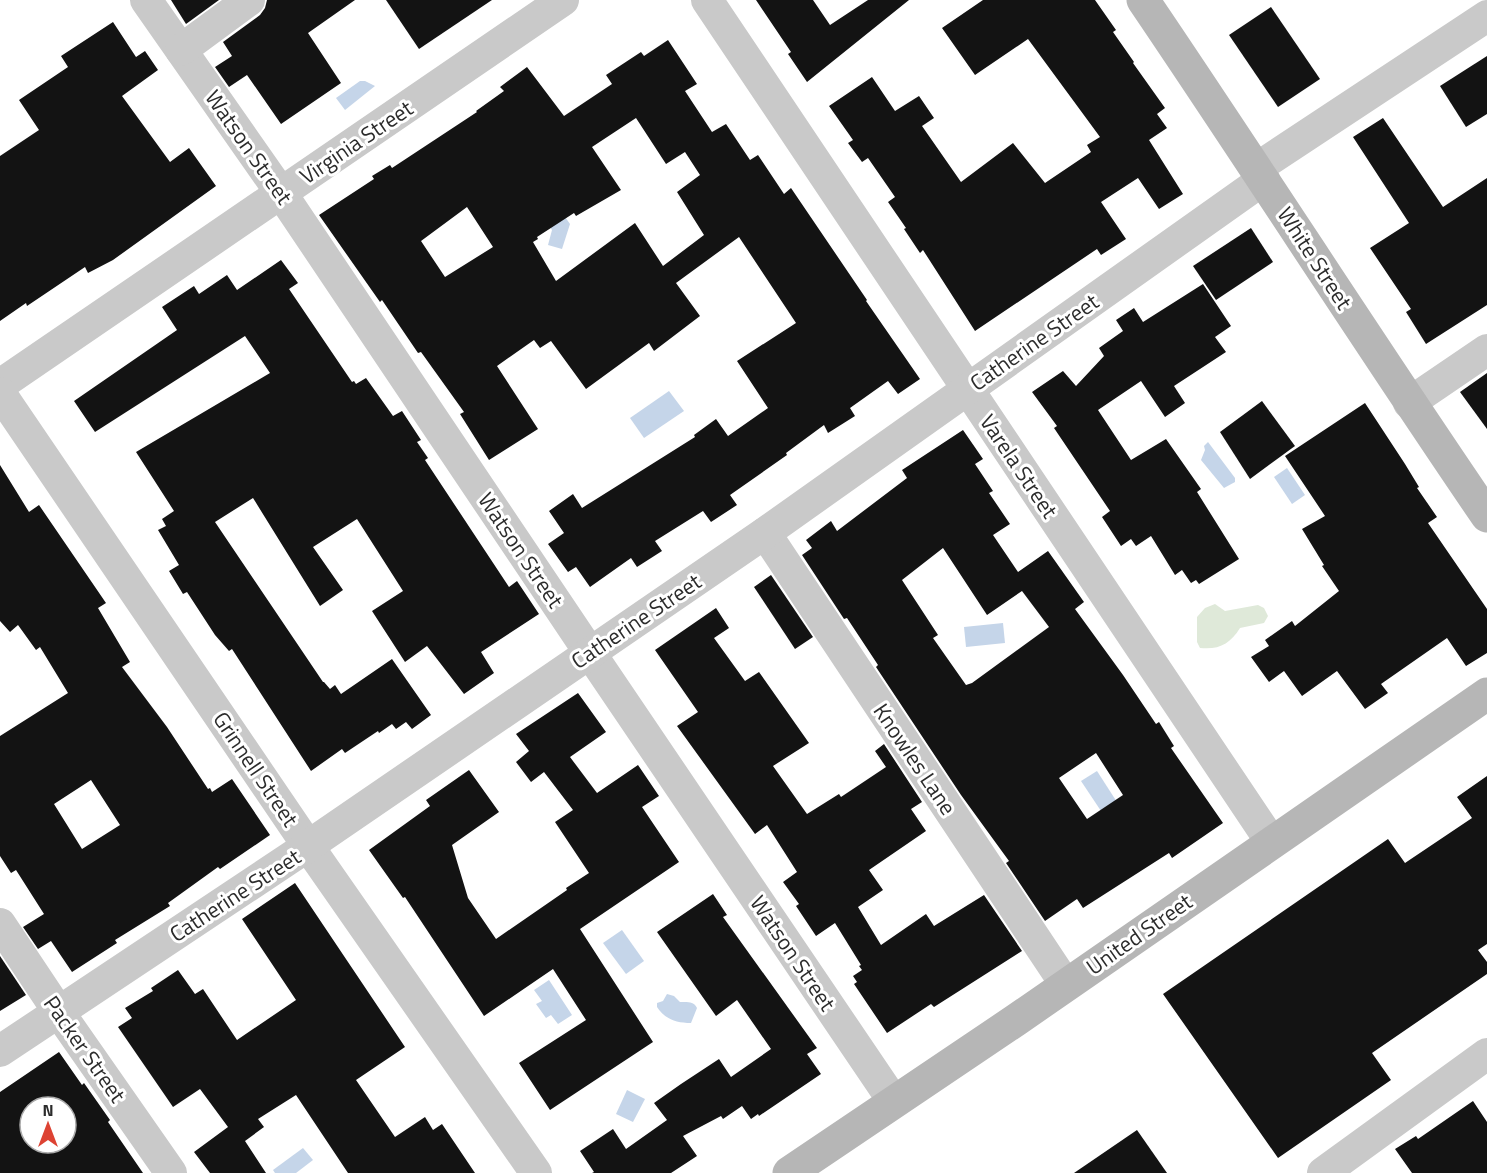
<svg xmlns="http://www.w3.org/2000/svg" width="1487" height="1173" font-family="'Titillium Web',sans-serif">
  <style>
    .green { fill: #dfe9d9 }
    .water { fill: #c5d5e9 }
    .building { fill: #131313; fill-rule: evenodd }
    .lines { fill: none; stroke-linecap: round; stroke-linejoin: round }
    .street { stroke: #c9c9c9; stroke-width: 32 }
    .secondary { stroke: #b6b6b6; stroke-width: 33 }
    .labels { text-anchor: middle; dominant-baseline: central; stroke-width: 6; stroke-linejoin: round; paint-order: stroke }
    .street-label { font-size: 22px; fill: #2c2c2c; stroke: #fff }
  </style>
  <rect width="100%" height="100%" fill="#fff"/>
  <path class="green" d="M1215 604 1225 611 1258 605 1264 608 1268 616 1264 623 1240 628C1230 644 1219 650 1200 648L1197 642V617L1205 608Z"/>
  <g class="water">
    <path d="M360 81H365L375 86 345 110 336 98Z"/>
    <path d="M556 204 570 224 562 249 548 245 552 230 541 214Z"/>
    <path d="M669 391 684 411 644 438 630 418Z"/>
    <path d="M1208 442 1235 478V482L1224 488 1201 460 1205 450 1204 446Z"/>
    <path d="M1287 468 1305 495 1292 504 1274 477Z"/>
    <path d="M1003 623 1005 643 966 647 964 627Z"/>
    <path d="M1097 771 1124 813 1109 823 1081 781Z"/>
    <path d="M622 930 644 961 626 974 603 943Z"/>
    <path d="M549 980 572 1015 558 1024 551 1015 546 1018 536 1004 542 1001 534 990Z"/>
    <path d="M667 994 674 996 680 1002C687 1002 694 1001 697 1008L691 1023C676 1023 665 1019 657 1007V1003L663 1001Z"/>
    <path d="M627 1090 645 1099 633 1122 616 1114Z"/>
    <path d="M303 1148 313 1160 296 1173H275L273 1170Z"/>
  </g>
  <g class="building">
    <path d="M171 0H219L186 24Z"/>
    <path d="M267 0H355L308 33 341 83 281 124 247 75 229 87 215 67 232 56 223 42 260 15 265 8Z"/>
    <path d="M386 0H492L419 49Z"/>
    <path d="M756 0H813L830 25 868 0H909L807 82 788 54 791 52Z"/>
    <path d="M983 0H1095L1116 30 1113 32 1134 62 1133 63 1165 108 1157 114 1167 128 1149 140 1183 194 1159 209 1138 178 1101 202 1126 239 1101 255 1097 249 975 331 923 250 920 253 904 229 906 228 888 202 895 197 868 158 862 162 848 143 853 140 829 106 872 77 895 111 919 96 934 118 922 126 961 182 1013 143 1045 183 1091 152 1087 145 1100 137 1028 39 975 75 942 28Z"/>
    <path d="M1271 7 1320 79 1278 107 1229 35Z"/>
    <path d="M113 22 136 57 145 51 158 70 122 96 170 162 189 148 216 186 113 260 88 273 85 267 27 306 26 303 0 321V156L39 130 19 100 68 67 61 56Z"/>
    <path d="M668 40 697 84 685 91 712 132 726 124 750 160 758 155 784 194 791 188 867 300 866 301 920 379 898 394 888 381 850 408 855 416 828 433 824 425 786 453 787 455 730 495 737 505 711 522 703 511 655 541 662 551 637 567 631 558 590 587 576 567 568 572 548 544 564 533 549 511 573 494 582 508 695 437 694 435 716 419 728 436 768 408 737 361 796 323 739 237 676 283 700 316 654 351 649 343 586 389 551 341 540 348 534 340 497 366 538 429 489 460 460 414 464 412 421 352 418 353 382 300 380 302 319 215 374 179 372 176 390 165 392 168 477 112 476 111 504 91 500 87 527 67 564 116 612 84 606 75 641 52 644 56ZM636 118 666 164 685 152 700 175 677 192 704 235 663 266 635 223 556 281 533 242 538 239 537 237 574 213 576 216 621 190 592 147ZM467 207 493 247 445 277 421 241Z"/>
    <path d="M1487 56V114L1466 127 1440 86Z"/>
    <path d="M1383 118 1443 207 1487 178V305L1426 344 1406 312 1411 309 1370 248 1409 223 1353 137Z"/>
    <path d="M1251 228 1273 262 1216 300 1193 266Z"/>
    <path d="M281 260 298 283 289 289 352 382 354 381 356 384 366 378 393 416 402 411 421 440 417 442 428 458 425 460 509 587 517 581 539 614 481 652 494 673 464 694 427 646 405 662 372 611 403 591 357 519 313 547 343 590 320 606 253 498 215 522 323 682H324L330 689 335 685 341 694 392 659 431 715 412 729 406 722 396 729 392 724 379 733 378 731 345 753 342 749 311 771 232 649 229 651 215 635 187 592 183 594 169 571 179 565 158 530 166 526 162 519 174 511 136 452 270 373 245 336 95 432 74 401 177 330 162 307 194 286 199 294 227 275 237 290Z"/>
    <path d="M1203 284 1231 326 1215 337 1226 352 1174 386 1185 403 1165 417 1141 381 1098 410 1131 460 1166 439 1201 489 1197 492 1239 559 1199 584 1196 580 1191 583 1182 570 1175 575 1151 536 1136 546 1131 539 1121 546 1102 517 1110 511 1054 428 1057 426 1032 392 1063 371 1076 386 1104 356 1099 348 1123 331 1116 320 1134 308 1143 322Z"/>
    <path d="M1487 373V429L1460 392Z"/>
    <path d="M1262 401 1295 446 1250 479 1220 432Z"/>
    <path d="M1365 403 1405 464 1419 487 1417 488 1437 517 1428 523 1487 609V653L1466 666 1447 638 1381 684 1388 693 1365 709 1337 671 1302 696 1284 671 1269 682 1251 657 1269 646 1265 640 1292 621 1295 626 1339 591 1322 566 1324 565 1302 529 1325 516 1285 456Z"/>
    <path d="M963 430 983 459 975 464 993 491 989 493 1010 524 993 535 1018 572 1048 551 1084 602 1075 609 1123 675 1156 724 1159 722 1174 746 1171 748 1223 823 1172 858 1169 853 1083 908 1077 899 1045 921 1006 863 1009 861 961 795 876 667 878 665 847 618 844 619 802 555 812 548 806 540 831 521 837 531 907 478 902 470ZM943 548 987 615 1022 591 1049 627 972 683 966 685 933 638 938 635 902 580ZM1096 753 1123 795 1087 819 1059 778Z"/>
    <path d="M0 465 29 512 39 505 106 603 98 608 130 662 122 667 167 727 208 789 210 788 212 792 232 779 270 835 220 869 218 867 168 903 170 906 115 940 117 943 72 972 51 941 38 949 23 927 44 914 16 870 11 873 0 856V736L68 693 40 647 36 650 18 625 10 632 0 621ZM91 780 120 825 82 849 54 804Z"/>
    <path d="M771 575 813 637 795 649 754 587Z"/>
    <path d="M716 608 729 628 714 638 745 681 759 672 809 743 773 766 807 814 839 794 841 797 886 767 875 751 884 744 922 802 911 809 926 831 869 870 883 890 858 907 881 945 926 914 934 926 984 895 1022 951 934 1007 931 1004 887 1033 854 984 857 982 853 976 862 970 859 966 861 965 835 923 816 936 796 906 799 904 783 882 797 872 767 825 755 834 677 726 698 712 655 650Z"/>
    <path d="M578 693 606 732 570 757 597 793 638 765 659 796 642 807 679 862 580 929 653 1042 550 1110 519 1063 586 1020 553 969 484 1016 405 897 403 898 369 850 430 806 426 800 469 770 499 812 452 845 468 898 496 939 567 890 566 888 589 873 555 822 573 810 544 772 531 782 516 762 529 751 516 734Z"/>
    <path d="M1487 776V944L1478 950 1487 962V974L1372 1053 1391 1080 1278 1158 1163 994 1388 839 1405 863 1472 818 1457 797Z"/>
    <path d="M295 883 405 1047 356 1080 395 1137 425 1117 433 1130 442 1124 475 1173H348L296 1095 258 1119 264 1127 245 1141 266 1173H210L194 1152 228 1127 200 1089 173 1107 118 1027 132 1018 125 1008 153 991 151 988 178 970 195 994 203 989 237 1040 296 1000 242 919Z"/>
    <path d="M713 894 727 915 723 917 817 1048 807 1054 821 1074 759 1116 758 1114 751 1119 742 1106 723 1119 721 1116 683 1136 697 1156 671 1173H592L594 1172 580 1151 613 1129 626 1149 667 1120 654 1103 681 1084 719 1059 731 1077 771 1049 737 1000 716 1016 657 932Z"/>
    <path d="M0 956 26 995 0 1011Z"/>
    <path d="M59 1052 82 1085 84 1083 110 1120 108 1122 143 1173H0V1092ZM30 1107H66V1143H30Z"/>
    <path d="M1473 1101 1487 1122V1173H1412L1395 1149 1416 1136 1418 1139Z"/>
    <path d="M1137 1130 1167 1173H1074Z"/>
  </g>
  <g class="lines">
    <g class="street">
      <path d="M146 0 281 193 590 653 894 1102"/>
      <path d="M707 0 1272 843"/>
      <path d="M181 50 249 0"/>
      <path d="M1257 168 1487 16"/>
      <path d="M0 385 563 0"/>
      <path d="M0 393 308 846 536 1173"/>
      <path d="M1409 403 1487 350"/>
      <path d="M765 533 1066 985"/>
      <path d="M0 924 58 1011 171 1173"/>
      <path d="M0 1051 308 846 765 533 1264 179"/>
      <path d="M1323 1173 1487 1054"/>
    </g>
    <g class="secondary">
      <path d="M1143 0C1259 171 1370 345 1487 516"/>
      <path d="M789 1173 1016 1020 1487 694"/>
    </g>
  </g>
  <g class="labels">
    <g class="street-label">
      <text transform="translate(356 142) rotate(-34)">Virginia Street</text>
      <text transform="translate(249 147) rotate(55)">Watson Street</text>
      <text transform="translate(1315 258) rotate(57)">White Street</text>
      <text transform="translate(1034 342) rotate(-35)">Catherine Street</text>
      <text transform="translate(1019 466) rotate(56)">Varela Street</text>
      <text transform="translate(521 550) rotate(56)">Watson Street</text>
      <text transform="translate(636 621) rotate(-34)">Catherine Street</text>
      <text transform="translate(915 759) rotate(56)">Knowles Lane</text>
      <text transform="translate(256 769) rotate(56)">Grinnell Street</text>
      <text transform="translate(235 895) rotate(-33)">Catherine Street</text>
      <text transform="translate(1139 934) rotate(-35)">United Street</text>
      <text transform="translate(793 953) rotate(56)">Watson Street</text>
      <text transform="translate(85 1049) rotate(55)">Packer Street</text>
    </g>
  </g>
  <g transform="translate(48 1125)"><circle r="28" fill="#ffffff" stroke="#ababab" stroke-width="1.5"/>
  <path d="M0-4.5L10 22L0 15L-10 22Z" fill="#dd4333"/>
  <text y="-9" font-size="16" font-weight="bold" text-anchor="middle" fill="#2c2c2c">N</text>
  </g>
</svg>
